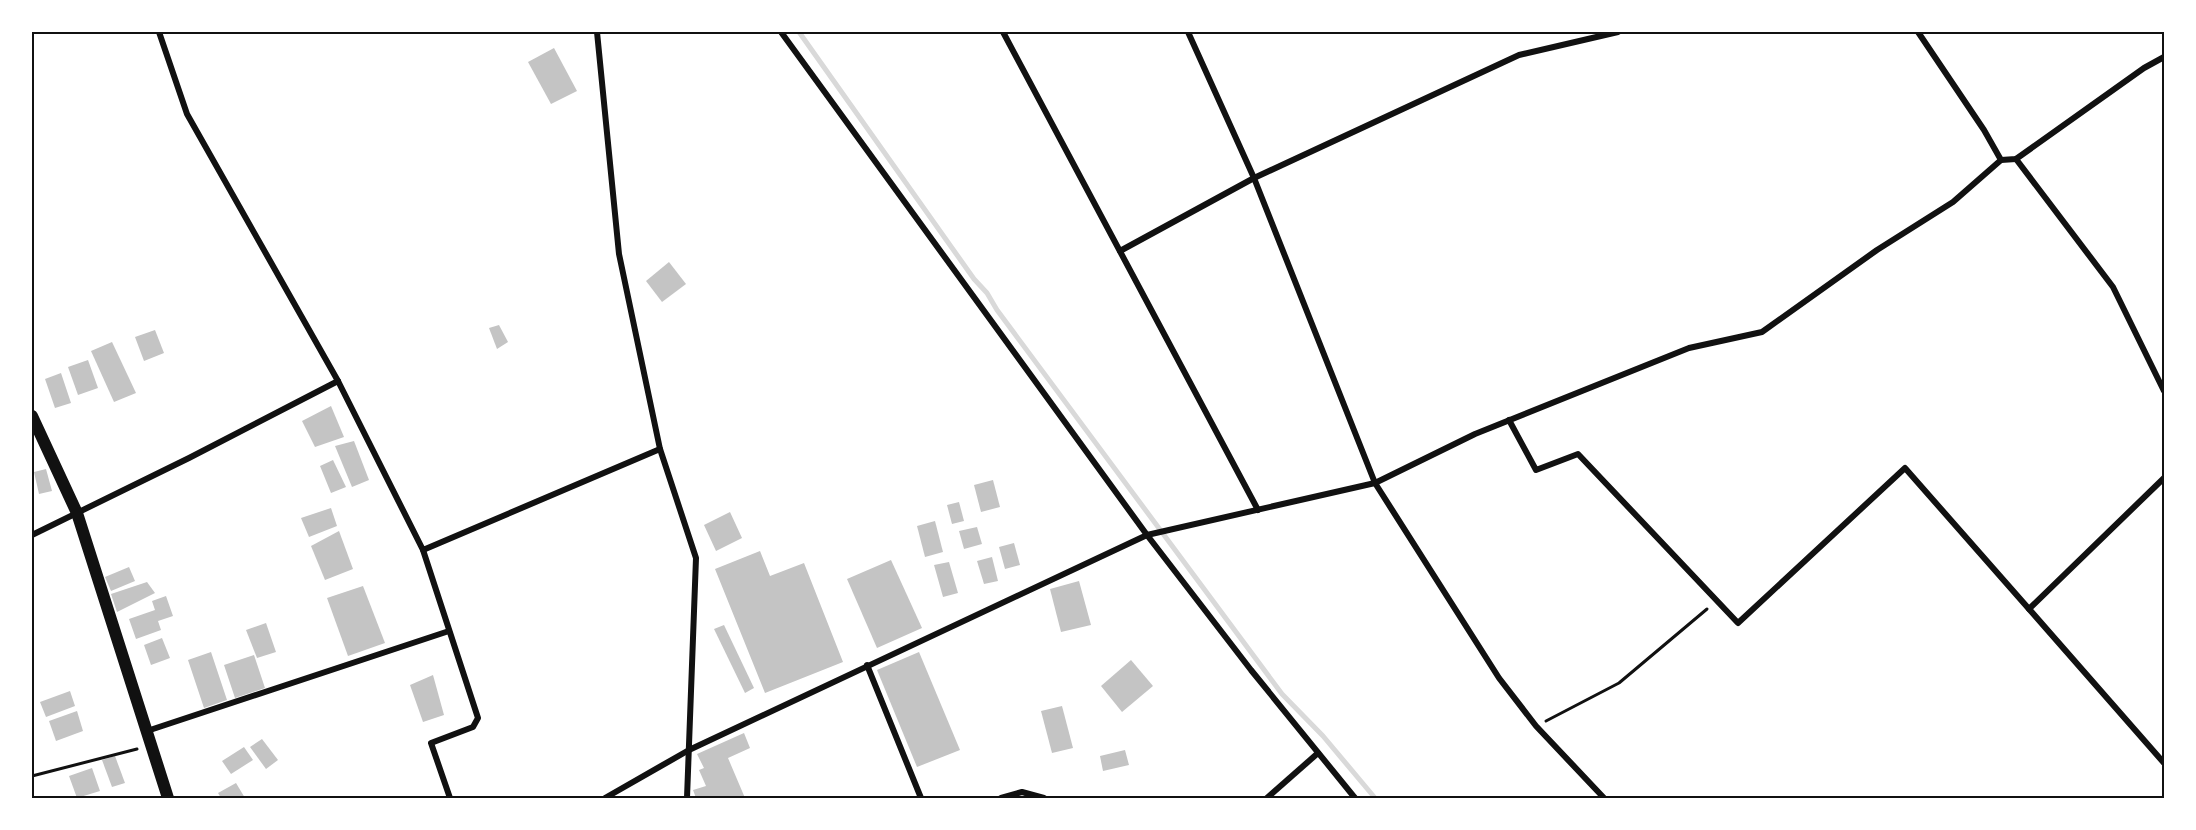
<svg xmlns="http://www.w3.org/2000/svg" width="2196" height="830" font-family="Poppins,sans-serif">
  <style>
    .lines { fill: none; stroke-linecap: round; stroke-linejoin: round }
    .stream { stroke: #d9d9d9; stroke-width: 5 }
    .building { fill: #c4c4c4 }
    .path { stroke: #111; stroke-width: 3 }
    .minor { stroke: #111; stroke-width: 6 }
    .secondary { stroke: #111; stroke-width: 12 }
    .neatline { fill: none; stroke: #111; stroke-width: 2 }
  </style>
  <rect width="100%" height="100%" fill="#fff"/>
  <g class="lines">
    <path class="stream" d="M799 32 974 279 987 293 997 310 1282 694 1323 736 1375 798"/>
  </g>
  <g class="building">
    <path d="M554 48 577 91 551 104 528 62Z"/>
    <path d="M669 262 686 284 662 302 646 281Z"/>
    <path d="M499 325 508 342 497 349 489 328Z"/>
    <path d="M155 330 164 353 144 361 135 337Z"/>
    <path d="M112 342 136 393 114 402 91 351Z"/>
    <path d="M88 360 98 388 78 395 68 367Z"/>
    <path d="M61 373 71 403 55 408 45 379Z"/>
    <path d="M331 406 344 437 315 447 302 421Z"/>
    <path d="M354 441 369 480 352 487 335 446Z"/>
    <path d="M333 460 346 487 331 493 320 466Z"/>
    <path d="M46 469 52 491 39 494 34 472Z"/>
    <path d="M993 480 1000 507 981 512 974 485Z"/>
    <path d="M959 502 964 521 952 524 947 505Z"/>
    <path d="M331 508 337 526 309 537 301 518Z"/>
    <path d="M730 512 742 538 716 551 704 525Z"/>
    <path d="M935 521 943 552 925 557 917 526Z"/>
    <path d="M977 527 982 544 964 549 959 531Z"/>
    <path d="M339 531 353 569 325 580 311 546Z"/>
    <path d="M1014 543 1020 565 1005 569 999 547Z"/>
    <path d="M760 551 770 576 804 563 843 662 765 693 715 569Z"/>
    <path d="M992 557 998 581 984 584 977 561Z"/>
    <path d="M891 560 922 628 877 648 847 579Z"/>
    <path d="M949 562 958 593 943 597 934 565Z"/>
    <path d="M129 567 135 581 111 591 105 577Z"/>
    <path d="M1079 581 1091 625 1061 632 1050 589Z"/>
    <path d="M147 582 155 593 117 612 111 594Z"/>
    <path d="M363 586 385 643 348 656 327 598Z"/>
    <path d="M166 596 173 616 158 621 161 630 136 639 129 619 155 610 152 601Z"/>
    <path d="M266 623 276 652 257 658 246 630Z"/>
    <path d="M724 625 754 688 745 693 714 629Z"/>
    <path d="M162 638 170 658 151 665 144 645Z"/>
    <path d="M211 652 227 700 204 708 188 660Z"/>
    <path d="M919 652 960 750 917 767 877 670Z"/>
    <path d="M254 655 265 688 235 698 224 665Z"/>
    <path d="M1131 660 1153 686 1122 712 1101 686Z"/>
    <path d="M433 675 444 715 423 722 410 685Z"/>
    <path d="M70 691 75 706 46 717 40 702Z"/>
    <path d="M1062 706 1073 748 1052 753 1041 711Z"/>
    <path d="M77 711 83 731 56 741 49 721Z"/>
    <path d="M744 733 750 748 728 758 745 798H696L693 790 706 786 699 770 704 768 697 754Z"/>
    <path d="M262 739 278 760 266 769 250 747Z"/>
    <path d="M244 747 253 760 231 774 222 761Z"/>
    <path d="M1125 750 1129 765 1103 771 1100 756Z"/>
    <path d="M115 756 125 783 112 787 102 760Z"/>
    <path d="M92 768 100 791 77 798 69 776Z"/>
    <path d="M236 783 245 798H221L218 793Z"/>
  </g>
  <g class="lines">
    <g class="path">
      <path d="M1546 721 1619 683 1707 609"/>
      <path d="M32 776 137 749"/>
    </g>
    <g class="minor">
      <path d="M159 32 187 114 338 381 423 550 660 449"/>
      <path d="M597 32 619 254 660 449 696 558 687 798"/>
      <path d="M781 32 1147 535 1251 670 1355 798"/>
      <path d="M1003 32 1258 510"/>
      <path d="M1188 32 1254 178 1375 483 1499 678 1536 726 1604 798"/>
      <path d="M1918 32 1984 130 2001 160"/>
      <path d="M2016 159 2113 287 2164 391"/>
      <path d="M1120 251 1254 178 1519 55 1618 32"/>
      <path d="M1509 420 1536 470 1578 454 1738 623 1905 468 2029 609"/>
      <path d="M2164 478 2029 609 2164 763"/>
      <path d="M32 535 189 458 338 381"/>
      <path d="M423 550 478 718 473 727 431 743 450 798"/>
      <path d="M867 665 921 798"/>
      <path d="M147 731 449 631"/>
      <path d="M605 798 689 750 1147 535 1375 483 1475 434 1689 348 1762 332 1877 250 1953 202 2001 160 2016 159 2144 68 2164 57"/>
      <path d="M1001 798 1022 792 1044 798"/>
      <path d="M1267 798 1318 753"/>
    </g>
    <path class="secondary" d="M32 416 77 513 168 798"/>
  </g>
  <rect width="2196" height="830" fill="none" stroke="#ffffff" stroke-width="66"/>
  <rect x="33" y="33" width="2130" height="764" class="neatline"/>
</svg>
